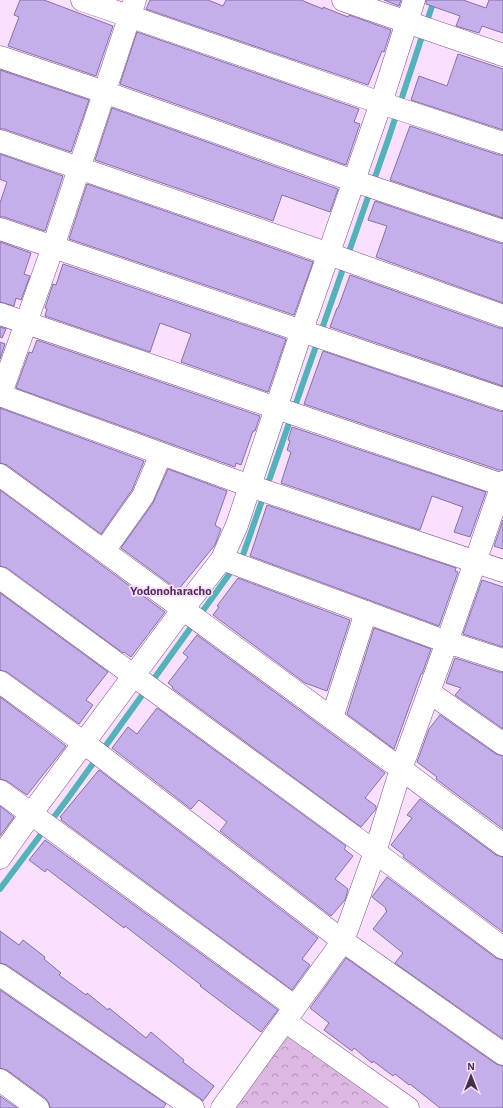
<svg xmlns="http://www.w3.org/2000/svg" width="503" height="1108" font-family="'Alegreya Sans',sans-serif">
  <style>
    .forest { fill: url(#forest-crowns) }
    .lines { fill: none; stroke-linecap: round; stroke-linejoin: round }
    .stream { stroke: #53b3ba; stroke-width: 6 }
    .building { fill: #c5afea; stroke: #8671a8 }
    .minor-casing { stroke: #7c5483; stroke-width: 23 }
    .minor { stroke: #fff; stroke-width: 22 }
    .labels { text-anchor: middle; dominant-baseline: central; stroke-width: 3.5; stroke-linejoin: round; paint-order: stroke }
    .neighbourhood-label { font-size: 13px; font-weight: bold; fill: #4e2955; stroke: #fadfff }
  </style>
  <defs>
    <pattern id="forest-crowns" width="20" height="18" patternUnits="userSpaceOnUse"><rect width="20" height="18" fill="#ddb8e3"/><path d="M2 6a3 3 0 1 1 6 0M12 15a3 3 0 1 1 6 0" fill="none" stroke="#b596ba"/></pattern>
  </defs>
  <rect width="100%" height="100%" fill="#fadfff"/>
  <path class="forest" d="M287 1037 388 1108H234Z"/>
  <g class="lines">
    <path class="stream" d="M0 889 66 801 243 555 388 140 434 0"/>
  </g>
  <g class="building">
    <path d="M20 0H44L113 26 96 76 8 46 19 17 14 15Z"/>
    <path d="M150 0H208L223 6 226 0H301L323 9V7L348 17 349 15 391 30 384 52 382 51 368 85 146 9Z"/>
    <path d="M384 0H401L399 6Z"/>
    <path d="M426 0H463L486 8 489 0H503V33L482 26 479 33 456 26 460 16 426 4Z"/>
    <path d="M137 32 359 109 354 122 360 124 346 165 120 84Z"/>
    <path d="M458 54 503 69V130L411 100 419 76 447 86Z"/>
    <path d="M0 70 89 100 71 152 4 129H0Z"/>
    <path d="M112 108 338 189 330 212 282 195 273 221 95 160Z"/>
    <path d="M410 126 499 155H503V218L390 180Z"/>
    <path d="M0 154 63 176 45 231 4 217H0V203L7 182 0 179Z"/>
    <path d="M87 184 313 262 294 315 69 239Z"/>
    <path d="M375 201 499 243H503V303L376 257 387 226 368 220Z"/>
    <path d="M0 242 31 253 24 274 30 276 21 300 16 298 14 306 0 302Z"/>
    <path d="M63 264 286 339 268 392 181 362 191 334 160 323 150 352 45 316 47 309 45 308 53 284 56 285Z"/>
    <path d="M350 275 499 328H503V386L330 327 337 308H338Z"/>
    <path d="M0 327 6 329 2 338 0 337Z"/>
    <path d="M37 340 260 416 255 431H253L241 465 236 463 235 467 16 388 29 352 32 353Z"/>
    <path d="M0 342 5 344 0 359Z"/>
    <path d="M323 351 499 411H503V470H499L304 404Z"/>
    <path d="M0 408 144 461 132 490 101 534 7 465 0 463Z"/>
    <path d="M292 427 486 492 470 537 454 532 463 507 432 496 420 530 281 483 291 452 287 450 290 441 288 440Z"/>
    <path d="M168 469 227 491 215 525 221 529 215 545 178 590 121 548 153 503Z"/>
    <path d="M0 490 165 612 131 657 124 652 123 653 7 568 0 566Z"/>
    <path d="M267 505 456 568 455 571 458 572 439 626 250 556Z"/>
    <path d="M503 520V549L494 546Z"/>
    <path d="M238 578 350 620 327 691 305 683 213 615 219 607 217 606Z"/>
    <path d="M482 580 503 587V647L463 634Z"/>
    <path d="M0 593 108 672 86 700 93 705 79 724 7 672 0 670Z"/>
    <path d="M374 628 431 649 422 674H421L394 749 347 714Z"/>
    <path d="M197 635 385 773 365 798 376 806V809L361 827 172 688 173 687 168 683 188 657 183 653Z"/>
    <path d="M455 658 499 672H503V729L455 695 461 688 446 683Z"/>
    <path d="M0 697 66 746 27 795 7 781 0 779Z"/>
    <path d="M157 708 346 846 344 849 353 856 335 879 348 889 345 900 331 916 220 831 227 822 199 800 191 809 112 748 128 727 137 734Z"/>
    <path d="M440 715 496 754 503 756V829L436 779 437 777 417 762 429 729Z"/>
    <path d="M99 770 318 938 302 959 310 965 292 990 61 820 62 818 60 817Z"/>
    <path d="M420 799 496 855 503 857V932L403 857 404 855 391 845 412 818 407 815Z"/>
    <path d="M0 806 14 817 0 836Z"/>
    <path d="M45 840 278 1010 261 1032 200 986 201 985 125 926 124 928 47 869 45 872 29 860Z"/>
    <path d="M387 877 496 958 503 960V1039L395 963 403 953 373 929 387 911 385 909 386 908 372 897Z"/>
    <path d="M0 931 19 945 23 940 45 957 44 959 61 973 59 975 86 995 87 993 108 1010 109 1008 146 1038 151 1032 184 1060 183 1062 214 1086 203 1101 200 1098 7 965 0 963Z"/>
    <path d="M346 958 496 1064 503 1066V1108H440L410 1084 409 1085 395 1074 393 1076 373 1061 372 1063 354 1048 352 1051 324 1030 329 1023 310 1008Z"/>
    <path d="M0 990 166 1104 163 1108H50L49 1103 45 1098 7 1070 0 1068Z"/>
    <path d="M0 1096 17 1108H0Z"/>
  </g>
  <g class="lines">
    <defs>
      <g id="minor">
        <path d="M82 0 381 103 503 143"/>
        <path d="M343 0 503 55"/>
        <path d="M0 57 104 92 354 181 503 231"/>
        <path d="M0 141 329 254 503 316"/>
        <path d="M0 229 503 399"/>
        <path d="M0 314 503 485"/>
        <path d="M0 395 250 486 503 571"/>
        <path d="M0 396 53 247 135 0"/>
        <path d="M0 475 401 769 503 845"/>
        <path d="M104 551 143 496 161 454"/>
        <path d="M222 559 447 642 503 660"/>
        <path d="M0 578 375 852 503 948"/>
        <path d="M0 682 84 743 343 941 503 1054"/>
        <path d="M429 692 503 744"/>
        <path d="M332 718 366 612"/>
        <path d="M0 791 295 1007"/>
        <path d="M0 858 31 814 183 609 222 559 237 525 302 330 381 103 414 0"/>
        <path d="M0 975 193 1108"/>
        <path d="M285 1021 408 1108"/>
        <path d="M0 1080 38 1108"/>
        <path d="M222 1108 295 1007 343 941 375 852 401 769 447 642 503 482"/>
      </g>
    </defs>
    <use href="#minor" class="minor-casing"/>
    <use href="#minor" class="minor"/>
  </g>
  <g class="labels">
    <g class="neighbourhood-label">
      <text x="171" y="591">Yodonoharacho</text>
    </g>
  </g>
  <g transform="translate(471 1076)" stroke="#fadfff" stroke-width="3" paint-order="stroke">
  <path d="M0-3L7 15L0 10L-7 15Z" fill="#433146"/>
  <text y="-6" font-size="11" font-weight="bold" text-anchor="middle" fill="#433146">N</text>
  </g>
</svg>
